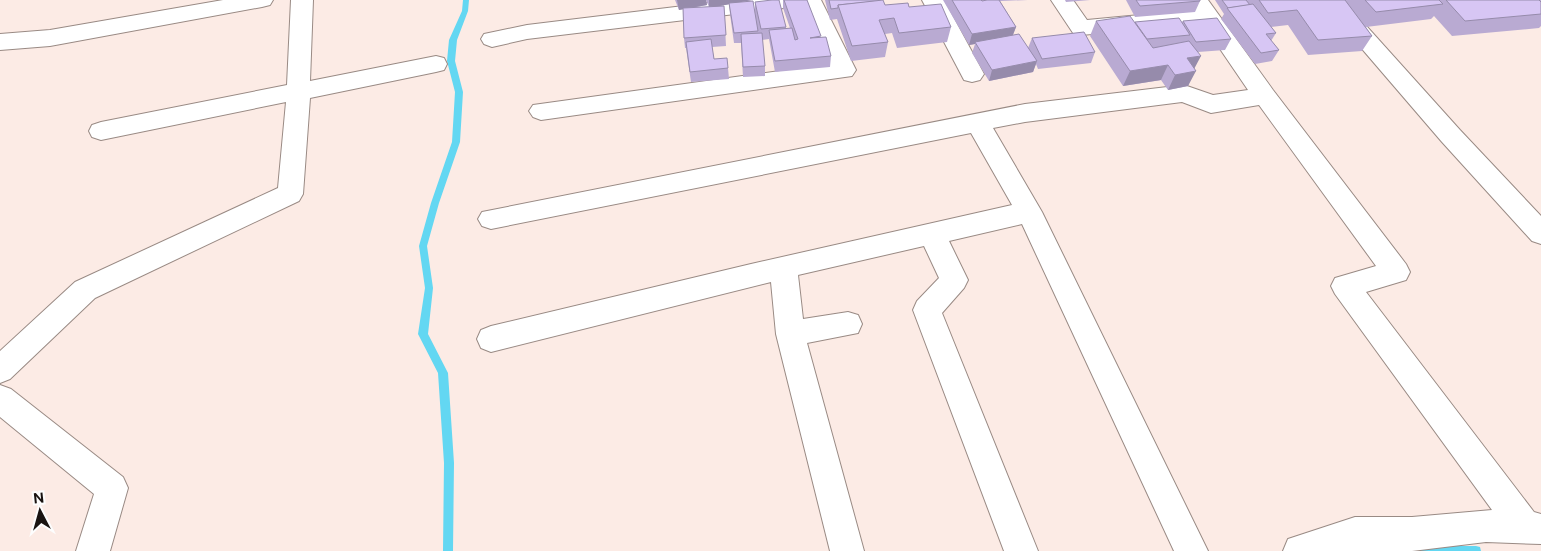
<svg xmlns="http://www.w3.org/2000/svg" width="1541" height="551" font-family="'Public Sans',sans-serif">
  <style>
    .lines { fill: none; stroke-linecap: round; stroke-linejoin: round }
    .stream { fill: #63d7f2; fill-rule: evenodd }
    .street-casing { stroke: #998a84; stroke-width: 2 }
    .street { fill: #fff; fill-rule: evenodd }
    .wall { fill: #b9aad2 }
    .shaded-wall { fill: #968bab }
    .building { fill: #d7c6f4; stroke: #968bab }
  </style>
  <rect width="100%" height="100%" fill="#fcebe5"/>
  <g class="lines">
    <g class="stream">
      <path d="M463 0H469L468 11 457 40 455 61 463 92 460 142 439 203 427 246 433 288 428 334 448 373 454 463 453 551H443L444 463 438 373 418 334 425 288 419 246 431 203 452 142 455 92 447 61 449 40 462 11Z"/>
      <path d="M1401 546H1476L1480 547 1481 551H1396L1397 547Z"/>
    </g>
    <defs>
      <g id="street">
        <path d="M223 0H273L270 5 262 7 50 46 0 50V34L50 30Z"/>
        <path d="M291 0H313L310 81 436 56 444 58 447 64 444 70 436 72 310 98 303 194 299 201 95 298 10 379 0 383V351L75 282 278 188 286 102 101 140 92 137 89 131 92 125 101 122 287 85Z"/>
        <path d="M733 0H821L856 70 852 76 541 120 533 117 529 111 533 105 830 64 801 3 792 7 527 39 492 47 484 44 481 39 484 34 527 25Z"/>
        <path d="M922 0H944L984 74 980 80 972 82 964 80Z"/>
        <path d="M1051 0H1073L1087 20 1193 10 1186 0H1208L1273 90 1406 264 1410 272 1406 280 1366 292 1534 512 1541 514V544L1486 542 1412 551H1283L1288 539 1355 517H1412L1492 510 1335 294 1331 286 1335 278 1376 266 1259 105 1211 113 1182 102 1025 122 993 128 1042 212 1208 551H1174L1022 224 949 241 968 280 964 288 942 313 1038 551H1004L913 310 917 301 939 278 924 246 798 275 803 319 848 312 858 315 862 324 858 333 807 343 864 551H830L776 334 771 282 491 352 481 348 477 339 481 330 491 326 751 264 1012 205 971 133 491 229 482 226 478 219 482 212 1025 104 1184 85 1213 95 1248 90 1203 24 1081 35 1073 33Z"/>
        <path d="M1320 0H1343L1460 130 1541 216V244L1532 241 1442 142Z"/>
        <path d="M0 385 11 389 123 477 128 488 110 551H76L94 494 0 417Z"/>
      </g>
    </defs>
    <use href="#street" class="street-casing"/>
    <use href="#street" class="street"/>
  </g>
  <g class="wall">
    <path d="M675 0H706L707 5 691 8 709 7 706 0H752L742 2 755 12V2L786 27V29L790 28 783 8V0H807L820 37 831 56 830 67 775 72 769 39 762 40 765 66V76L743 77 741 43H734L730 14 729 4 716 7 724 6 726 46 712 47 714 59 728 68 729 79 691 82 686 48H685L684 38 683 9 679 10Z"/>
    <path d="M825 0H880L885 5 909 7 951 27 947 42 897 48 892 33 885 34 888 42 885 57 851 61 837 19 830 20Z"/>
    <path d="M943 0H1028L1000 1 1016 27 1013 35 1028 48 1032 38 1095 52 1091 63 1038 69 1036 64 1033 72 989 81 972 53 975 44 969 45Z"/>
    <path d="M1065 0H1090L1066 2Z"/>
    <path d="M1126 0H1200V1L1195 12 1135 17Z"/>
    <path d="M1215 0H1541V26L1539 28 1452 36 1434 16 1431 19 1366 27 1372 36 1362 51 1308 55 1288 25 1271 27 1276 33 1271 41 1279 50 1272 61 1255 64 1221 19 1224 14Z"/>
    <path d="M1096 21 1135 23V22H1182L1183 21 1231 39 1225 50 1198 52 1194 68 1188 86 1168 90 1161 80 1123 86 1090 36Z"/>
  </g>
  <g class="shaded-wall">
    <path d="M677 0H706L707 5 679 10Z"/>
    <path d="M709 0H752L709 8Z"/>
    <path d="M1016 27 1012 37 975 42V44L969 45 972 34Z"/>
    <path d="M1201 56 1193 71 1187 58Z"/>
    <path d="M1037 61 1033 72 989 81 992 70Z"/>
    <path d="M1168 65 1161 80 1123 86 1130 71Z"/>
    <path d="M1196 71 1188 86 1168 90 1175 75Z"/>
  </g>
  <g class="building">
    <path d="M772 0H779L786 27 761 29 755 2Z"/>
    <path d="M784 0H807L821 36 810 38 826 37 831 56 775 61 769 30 792 28 795 40 798 39Z"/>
    <path d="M829 0H880V1L838 5V8L831 9Z"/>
    <path d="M883 0 885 5 908 3 909 7 941 4 951 27 899 33 894 18 879 20 888 42 852 46 838 5Z"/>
    <path d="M952 0H981L982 1 987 0H999L1016 27 972 34Z"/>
    <path d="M1136 0H1200V1L1140 6Z"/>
    <path d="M1222 0H1246L1250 5 1228 8Z"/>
    <path d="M1259 0H1345L1372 36 1318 40 1297 10 1268 13Z"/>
    <path d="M1365 0H1439L1443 4 1376 12Z"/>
    <path d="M1446 0H1539L1541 2V14L1465 21Z"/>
    <path d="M753 1 758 31 734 33 729 3Z"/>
    <path d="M1253 4 1276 33 1266 34 1279 50 1261 53 1227 8Z"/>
    <path d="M724 6 726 35 684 38 683 8Z"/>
    <path d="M1130 16 1153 48 1189 41 1201 56 1187 58 1196 71 1175 75 1168 65 1130 71 1096 21Z"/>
    <path d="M1179 18 1190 35 1147 39 1135 22Z"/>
    <path d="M1217 18 1231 39 1196 42 1183 21Z"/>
    <path d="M1084 32 1095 52 1042 59 1032 38Z"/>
    <path d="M762 33 765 66 743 67 741 34Z"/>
    <path d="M1019 34 1037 61 992 70 975 42Z"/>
    <path d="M711 39 714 59 727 58 728 68 690 72 686 42Z"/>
  </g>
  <g transform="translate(40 511) rotate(354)" stroke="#fdfdfd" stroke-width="4" paint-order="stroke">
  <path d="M0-4L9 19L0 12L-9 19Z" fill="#191311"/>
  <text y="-8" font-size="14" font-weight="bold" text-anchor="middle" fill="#191311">N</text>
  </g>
</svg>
